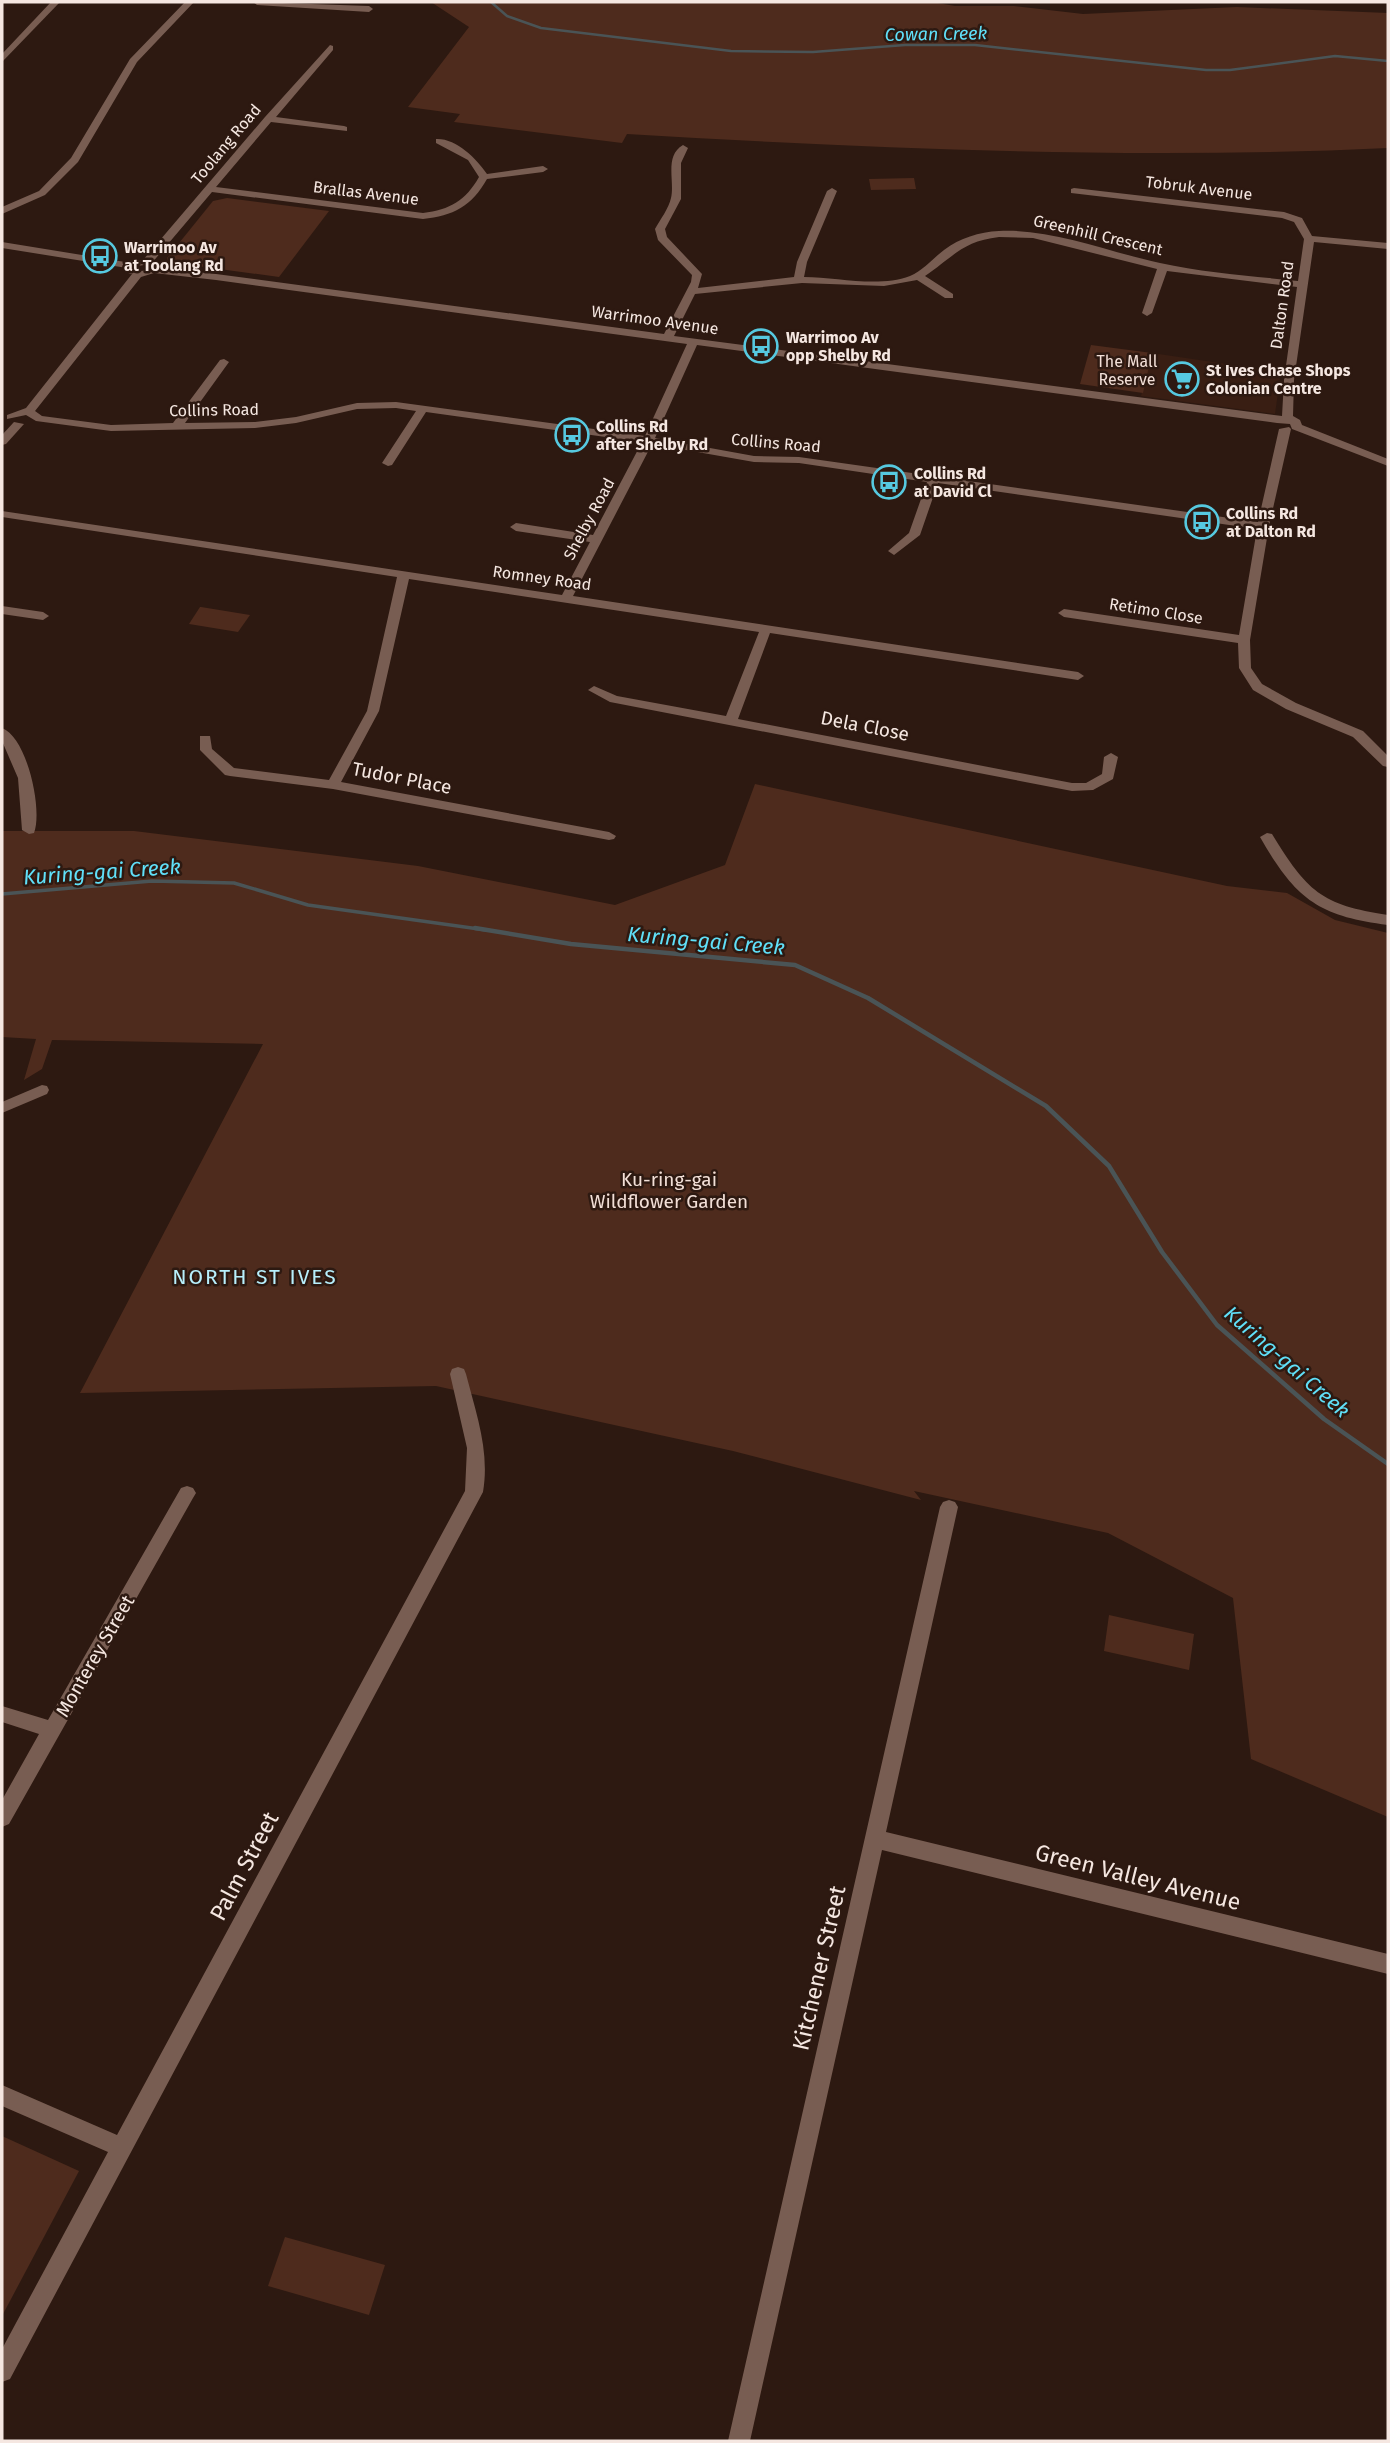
<svg xmlns="http://www.w3.org/2000/svg" width="1390" height="2443" font-family="'Fira Sans',sans-serif">
  <style>
    .built { fill: #391e13 }
    .green { fill: #4e2b1d }
    .lines { fill: none; stroke-linecap: round; stroke-linejoin: round }
    .stream-far2 { stroke: #4a5456; stroke-width: 2.5 }
    .stream-far1 { stroke: #4a5456; stroke-width: 3.5 }
    .stream { stroke: #4a5456; stroke-width: 4.5 }
    .minor { fill: #785d52; fill-rule: evenodd }
    .labels { text-anchor: middle; dominant-baseline: central; stroke-width: 5; stroke-linejoin: round; paint-order: stroke }
    .far-street-label { font-size: 16px; fill: #f5e7e1; stroke: #2d1911 }
    .far-poi-label { font-size: 16px; font-weight: bold; fill: #f5e7e1; stroke: #2d1911; text-anchor: start }
    .far-park-label { font-size: 16px; fill: #f2dfd7; stroke: #2d1911 }
    .far-water-label { font-size: 18px; font-style: italic; fill: #60e0f9; stroke: #2d1911 }
    .street-label { font-size: 19px; fill: #f5e7e1; stroke: #2d1911 }
    .park-label { font-size: 19px; fill: #f2dfd7; stroke: #2d1911 }
    .water-label { font-size: 21px; font-style: italic; fill: #60e0f9; stroke: #2d1911 }
    .neighbourhood-label { font-size: 21px; letter-spacing: 2px; fill: #b7effc; stroke: #2d1911 }
    .near-street-label { font-size: 23px; fill: #f5e7e1; stroke: #2d1911 }
  </style>
  <rect width="100%" height="100%" fill="#2d1911"/>
  <path class="built" d="M1152 353 1281 372 1275 414 1141 396Z"/>
  <g class="green">
    <path d="M431 2H932L955 6H1014L1083 14 1237 7 1388 13V148C1135 160 881 149 627 134L622 143 454 122 460 114 408 107 469 27Z"/>
    <path d="M914 178 916 189 871 190 869 179Z"/>
    <path d="M227 198 329 211 279 277 168 262 167 258 213 201Z"/>
    <path d="M1091 345 1152 353 1143 393 1080 384Z"/>
    <path d="M200 607H201L250 615 238 632 189 624Z"/>
    <path d="M755 784 1227 886 1287 893 1335 920 1388 933V1817L1251 1759 1233 1598 1108 1533 914 1491 921 1500 733 1451 436 1386 80 1393 263 1044 52 1040 42 1069 24 1080 36 1039 2 1037V831H134L418 866 615 905 725 865Z"/>
    <path d="M1109 1615 1194 1634 1189 1670 1104 1651Z"/>
    <path d="M2 2136 79 2171 2 2316Z"/>
    <path d="M285 2237 385 2265 369 2315 268 2286Z"/>
  </g>
  <g class="lines">
    <path class="stream-far2" d="M491 2 507 16 541 28 731 51 813 52 905 45H975L1206 70H1230L1335 56 1388 61"/>
    <path class="stream-far1" d="M2 894 152 881 234 883 308 905 486 930"/>
    <path class="stream" d="M475 928 571 944 795 965 868 998 1046 1106 1109 1166 1162 1252 1217 1325 1324 1419 1388 1464"/>
    <g class="minor">
      <path d="M51 2H60L2 62V54Z"/>
      <path d="M185 2H194L137 62 78 162 45 195 2 214V207L39 191 71 158 130 59Z"/>
      <path d="M253 2 369 6 373 9 369 12 257 5Z"/>
      <path d="M330 45 333 46V50L276 117 344 126 347 127V131L271 122 216 187 423 213C450 210 466 200 479 177L468 160 436 143V139C456 138 476 158 487 174L543 166 548 169 543 172 487 179C472 206 453 216 423 219L212 192 151 264 137 266V269L142 271 153 267 216 274 664 334 691 282 692 275 658 240 655 229C660 220 669 208 671 198 675 181 664 156 683 145L688 148 681 163V199L665 229 667 237 702 274 698 288 794 277 797 262 827 191 832 188 837 191 807 262 804 277C837 277 878 288 910 276 924 270 933 258 944 250 960 238 979 232 999 231 1050 228 1109 252 1160 263 1205 273 1252 276 1298 281L1304 239 1294 222 1282 218 1071 193V189L1074 188 1284 212 1302 218 1312 236 1388 243V249L1314 242 1294 380 1293 416 1300 420 1302 425 1388 459V466L1292 429 1290 424 1277 423 697 345 655 438 754 456 799 457 1258 522 1279 429 1289 427 1291 429 1269 526 1250 640 1251 668 1262 684 1296 703 1363 731 1388 756V767L1383 766 1353 737 1286 709 1253 690 1239 668 1238 643 1064 617 1058 613 1064 609 1239 635 1257 529 938 483 920 535 894 555 888 551 909 533 927 482 799 463 754 462 652 444 573 596 1078 672 1084 676 1078 680 770 633 738 719 1072 783H1086L1102 774 1104 757 1111 753 1118 757 1113 779 1093 790 1072 791 610 702 588 690 594 686 617 696 726 716 759 632 409 579 379 711 341 782 609 832 616 836 614 839 609 840 333 789 230 776 225 775 200 750V736H210L212 749 234 768 329 780 367 711 397 577 2 517V511L562 595 590 542 516 531 510 527 516 523 593 535 642 442 426 412 392 465 388 466 382 463 416 411 396 408 357 409 296 423 255 428 111 431 36 421 26 415 7 419V415L26 408 132 274 128 273 127 268 2 248V242L125 262 143 260 265 117ZM999 237 1033 238 1157 269 1142 313 1147 316 1152 313 1167 271 1297 287 1284 380 1282 416 674 336 695 294 802 283 884 286 917 280 945 298H953V294L925 276C953 257 963 241 999 237ZM154 273 216 280 687 344 645 436 396 402 357 403 296 417 255 422 185 423 229 362 224 359 220 360 173 423 111 425 42 416 35 411 141 277Z"/>
      <path d="M14 422 24 424 6 444 2 445V435Z"/>
      <path d="M2 606 43 612 49 616 43 620 2 614Z"/>
      <path d="M2 728C27 737 43 810 34 833L29 834 22 830 18 778 2 741Z"/>
      <path d="M1267 833 1272 834C1307 891 1321 905 1388 915V925C1317 916 1295 898 1260 837Z"/>
      <path d="M42 1085 47 1086 49 1090 47 1094 2 1113V1102Z"/>
      <path d="M458 1367 464 1369 466 1374C476 1413 490 1451 483 1492L10 2379 2 2382V2349L108 2152 2 2106V2085L117 2135 465 1491 467 1448 450 1374 452 1369Z"/>
      <path d="M187 1486 193 1488 196 1493 193 1498 9 1824 2 1827V1800L39 1734 2 1722V1706L48 1720 181 1488Z"/>
      <path d="M949 1500 955 1502 958 1507 886 1832 1388 1954V1974L882 1850 750 2441H728L940 1507 943 1502Z"/>
    </g>
  </g>
  <defs>
    <symbol id="bus-ring" viewBox="-11 -11 22 22"><circle r="9.5" fill="#2d1911" stroke="#56c9e0" stroke-width="1.5"/><path d="M-5-6H5V4H4V6H2V4H-2V6H-4V4H-5ZM-3.5-4V0h7V-4ZM-3.5 1.2v1.5H-2V1.2ZM2 1.2v1.5H3.5V1.2Z" fill="#56c9e0"/></symbol>
    <symbol id="supermarket-ring" viewBox="-11 -11 22 22"><circle r="9.5" fill="#2d1911" stroke="#56c9e0" stroke-width="1.5"/><path d="M-6-5.5h2.5l.6 2H6L4.5 2H-2.5L-4.4-4H-6ZM-1.5 3.2a1.3 1.3 0 1 0 .1 0ZM3 3.2a1.3 1.3 0 1 0 .1 0Z" fill="#56c9e0"/></symbol>
  </defs>
  <g fill-rule="evenodd">
    <use href="#bus-ring" x="81" y="237" width="38" height="38"/>
    <use href="#bus-ring" x="742" y="327" width="38" height="38"/>
    <use href="#supermarket-ring" x="1163" y="360" width="38" height="38"/>
    <use href="#bus-ring" x="553" y="416" width="38" height="38"/>
    <use href="#bus-ring" x="870" y="463" width="38" height="38"/>
    <use href="#bus-ring" x="1183" y="503" width="38" height="38"/>
  </g>
  <g class="labels">
    <g class="far-street-label">
      <text transform="translate(226 144) rotate(-50)">Toolang Road</text>
      <text transform="translate(1199 188) rotate(7)">Tobruk Avenue</text>
      <text transform="translate(366 193) rotate(7)">Brallas Avenue</text>
      <text transform="translate(1098 235) rotate(13)">Greenhill Crescent</text>
      <text transform="translate(1282 305) rotate(-82)">Dalton Road</text>
      <text transform="translate(655 320) rotate(8)">Warrimoo Avenue</text>
      <text transform="translate(214 410) rotate(-1)">Collins Road</text>
      <text transform="translate(776 443) rotate(5)">Collins Road</text>
      <text transform="translate(589 519) rotate(-62)">Shelby Road</text>
      <text transform="translate(542 578) rotate(8)">Romney Road</text>
      <text transform="translate(1156 611) rotate(9)">Retimo Close</text>
    </g>
    <g class="far-poi-label">
      <text x="124" y="247">Warrimoo Av<tspan x="124" dy="18">at Toolang Rd</tspan></text>
      <text x="786" y="337">Warrimoo Av<tspan x="786" dy="18">opp Shelby Rd</tspan></text>
      <text x="1206" y="370">St Ives Chase Shops<tspan x="1206" dy="18">Colonian Centre</tspan></text>
      <text x="596" y="426">Collins Rd<tspan x="596" dy="18">after Shelby Rd</tspan></text>
      <text x="914" y="473">Collins Rd<tspan x="914" dy="18">at David Cl</tspan></text>
      <text x="1226" y="513">Collins Rd<tspan x="1226" dy="18">at Dalton Rd</tspan></text>
    </g>
    <g class="far-park-label">
      <text x="1127" y="361">The Mall<tspan x="1127" dy="18">Reserve</tspan></text>
    </g>
    <g class="far-water-label">
      <text transform="translate(936 34) rotate(-1)">Cowan Creek</text>
    </g>
    <g class="street-label">
      <text transform="translate(865 726) rotate(11)">Dela Close</text>
      <text transform="translate(402 778) rotate(11)">Tudor Place</text>
      <text transform="translate(95 1656) rotate(-60)">Monterey Street</text>
    </g>
    <g class="park-label">
      <text x="669" y="1179">Ku-ring-gai<tspan x="669" dy="22">Wildflower Garden</tspan></text>
    </g>
    <g class="water-label">
      <text transform="translate(102 872) rotate(-4)">Kuring-gai Creek</text>
      <text transform="translate(706 941) rotate(5)">Kuring-gai Creek</text>
      <text transform="translate(1287 1362) rotate(41)">Kuring-gai Creek</text>
    </g>
    <g class="neighbourhood-label">
      <text x="255" y="1277">NORTH ST IVES</text>
    </g>
    <g class="near-street-label">
      <text transform="translate(244 1866) rotate(-62)">Palm Street</text>
      <text transform="translate(1138 1877) rotate(14)">Green Valley Avenue</text>
      <text transform="translate(819 1968) rotate(-77)">Kitchener Street</text>
    </g>
  </g>
  <rect width="1390" height="2443" fill="none" stroke="#f5e7e1" stroke-width="7"/>
</svg>
